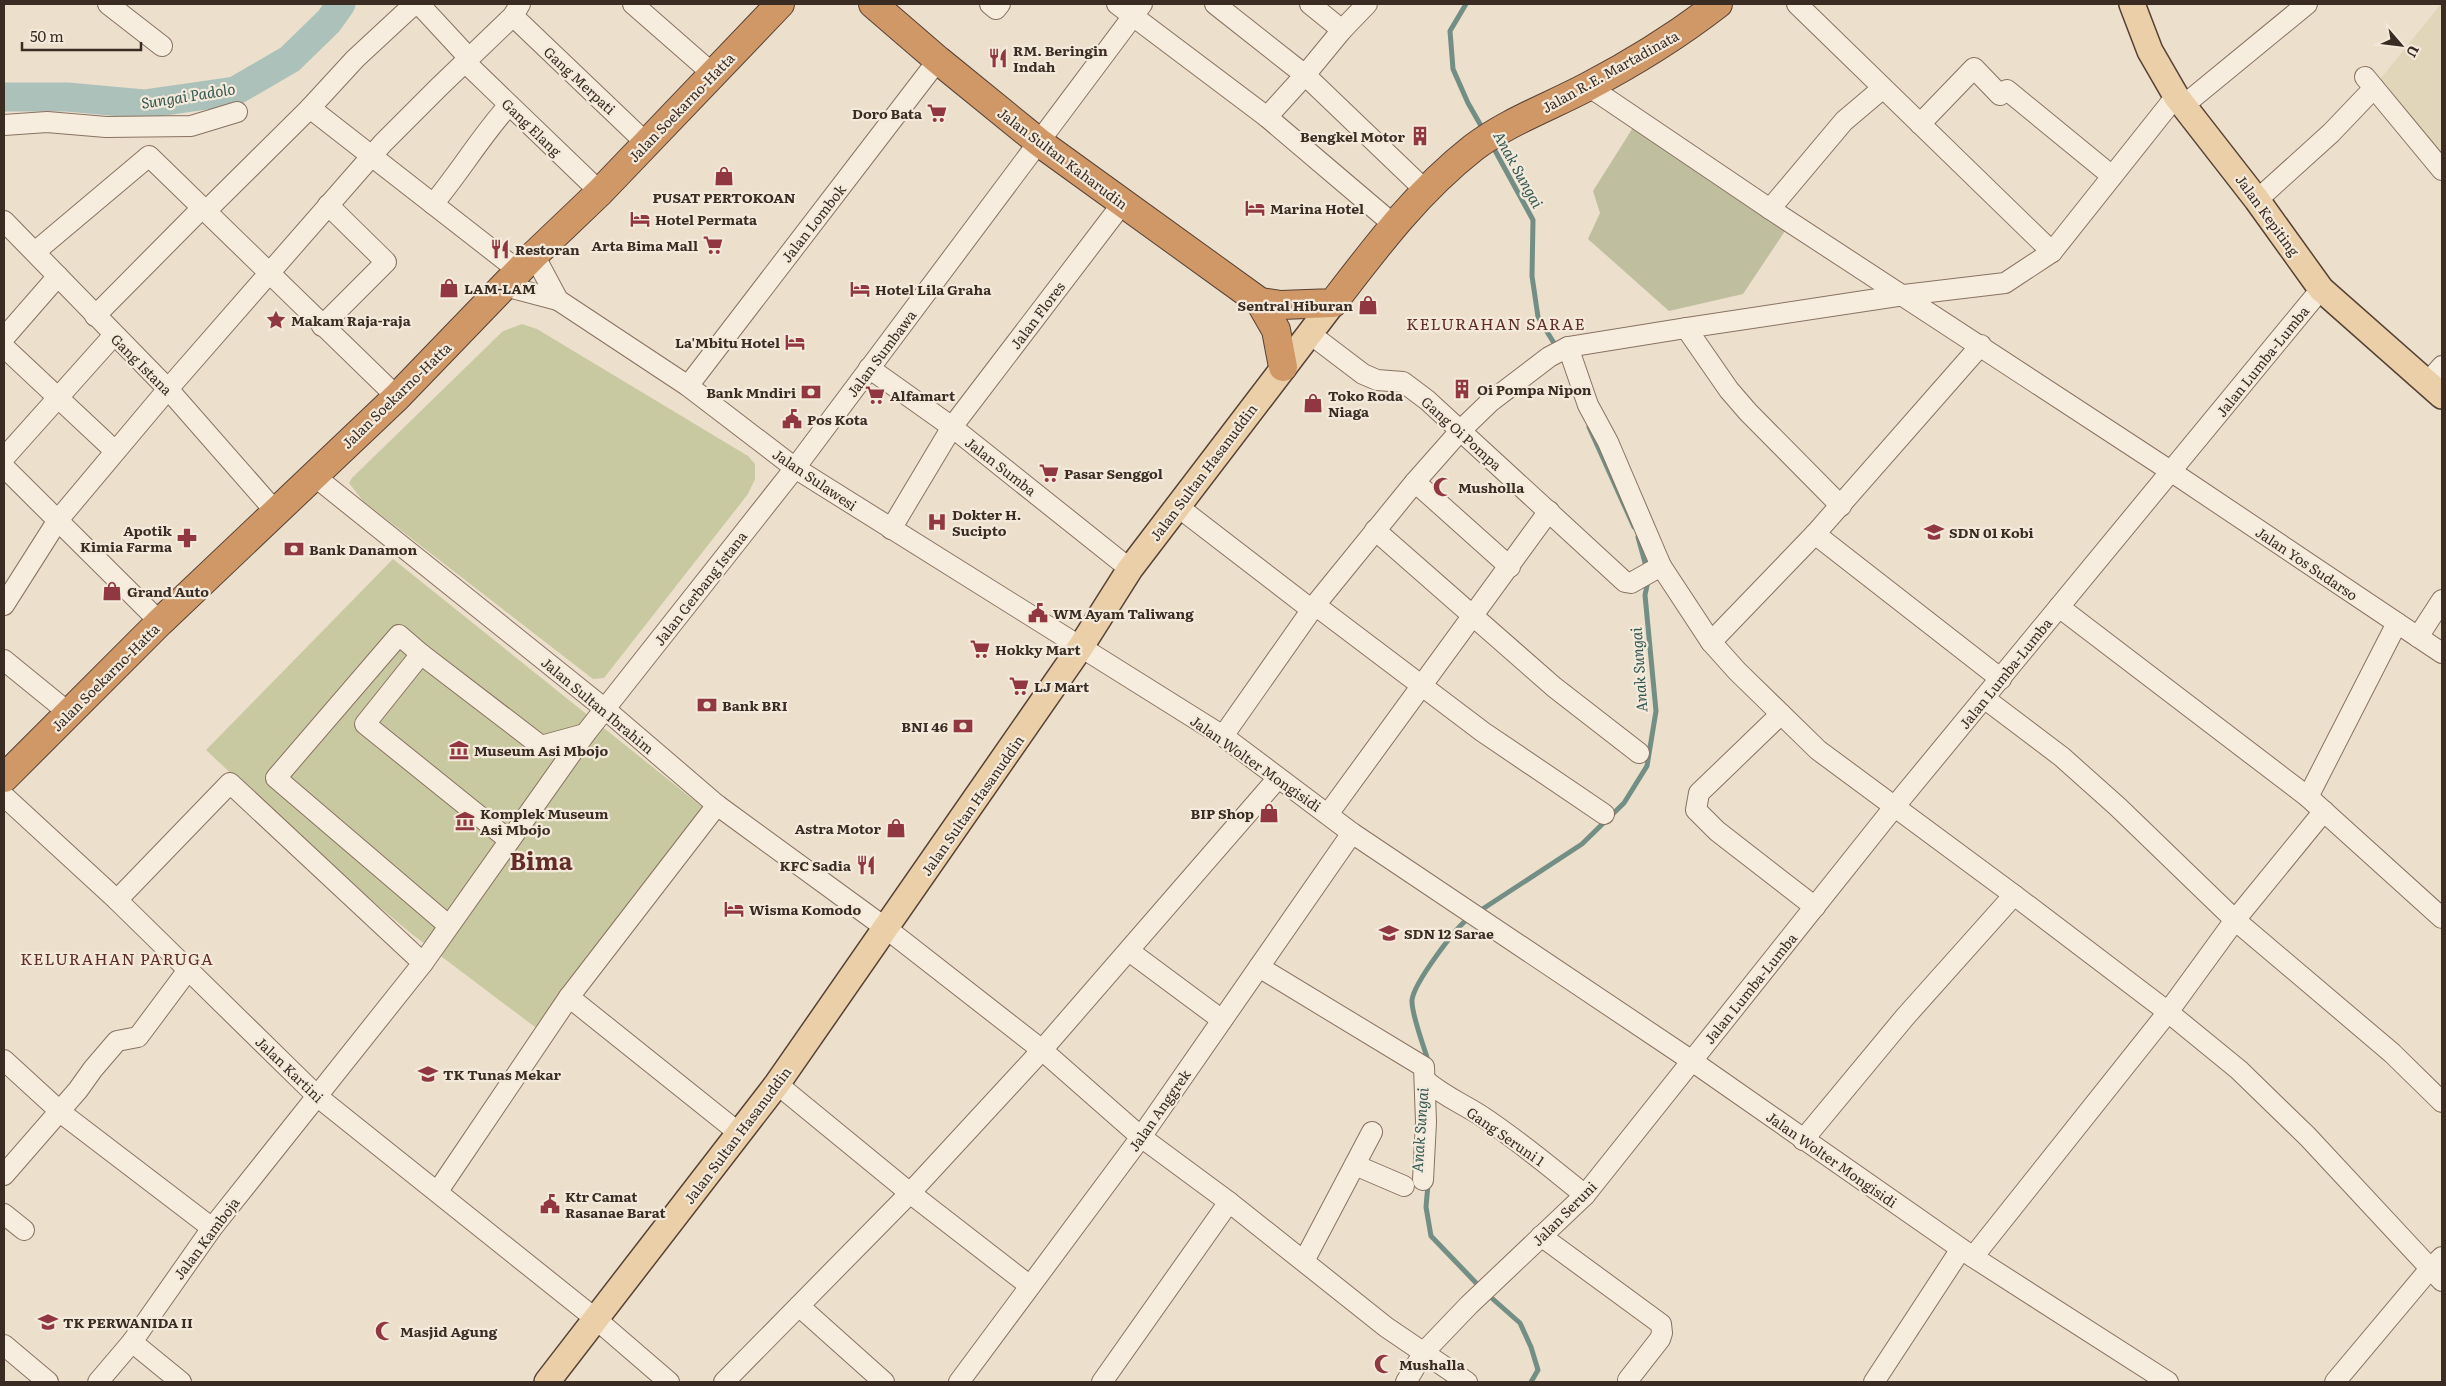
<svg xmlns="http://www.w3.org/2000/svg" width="2446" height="1386" font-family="Literata,serif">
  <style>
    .farmland { fill: #e1d6ba }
    .green { fill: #c9c9a1 }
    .cemetery { fill: #bfbf9f }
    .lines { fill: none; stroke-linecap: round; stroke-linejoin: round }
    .stream { stroke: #738f85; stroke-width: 5 }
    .river { stroke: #acc1b9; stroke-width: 29 }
    .minor-casing { stroke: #887261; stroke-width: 22 }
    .major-casing { stroke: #564135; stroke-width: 28 }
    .highway-casing { stroke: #564135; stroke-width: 30 }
    .minor { stroke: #f7eddf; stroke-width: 20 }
    .major { stroke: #eacfa9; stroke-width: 25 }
    .highway { stroke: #d19867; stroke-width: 28 }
    .labels { text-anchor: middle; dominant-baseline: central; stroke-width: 4.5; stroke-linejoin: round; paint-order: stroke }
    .poi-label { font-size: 14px; font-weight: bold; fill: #3a2c23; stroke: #f4eadb; text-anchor: start }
    .street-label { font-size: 14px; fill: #3a2c23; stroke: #f4eadb }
    .water-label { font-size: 15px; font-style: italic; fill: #345852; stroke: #f4eadb }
    .quarter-label { font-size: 16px; letter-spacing: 1px; fill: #622d27; stroke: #f4eadb }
    .town-label { font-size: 24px; font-weight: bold; fill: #622d27; stroke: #f4eadb }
  </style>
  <rect width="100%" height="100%" fill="#ecdfcc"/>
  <path class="farmland" d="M2441 4H2442V156L2378 82Z"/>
  <g class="green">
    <path d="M522 324 537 329 748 456 755 464V479L748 494 604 678 593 679 363 501 349 483 352 478 503 331Z"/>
    <path d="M393 559 705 809 539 1030 413 935 320 857 206 750Z"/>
  </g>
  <path class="cemetery" d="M1634 126 1789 225 1743 294 1669 311 1588 239 1600 213 1593 191Z"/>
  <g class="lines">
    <g class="stream">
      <path d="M1466 4 1450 31 1453 69 1468 103 1484 131"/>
      <path d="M1492 145 1533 220 1532 276 1538 317 1557 348"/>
      <path d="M1589 427 1634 527"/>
      <path d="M1638 537 1647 570"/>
      <path d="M1478 912 1582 844 1624 803 1647 766 1656 711 1645 595 1648 581"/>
      <path d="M1429 1064C1425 1049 1411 1014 1412 1000 1414 983 1455 928 1469 918"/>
      <path d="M1428 1184 1426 1207 1431 1236 1480 1287"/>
      <path d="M1486 1293 1520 1323 1531 1347 1538 1370 1531 1382"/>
    </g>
    <path class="river" d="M4 97H67L144 104 235 91 290 59 329 21 341 4"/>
    <defs>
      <g id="minor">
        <path d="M108 4 162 46"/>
        <path d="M419 4 469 58"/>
        <path d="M633 4 713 74"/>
        <path d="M990 4 996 9 1000 4"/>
        <path d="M1117 4 1267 117 1305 75 1425 190"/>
        <path d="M1215 4 1305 75 1342 30"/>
        <path d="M1310 4 1342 30 1367 4"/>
        <path d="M1797 4 2052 252"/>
        <path d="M513 16 646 143"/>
        <path d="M465 62 600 192"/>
        <path d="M2365 77 2442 170"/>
        <path d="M1588 86 1770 209 2172 472 2442 653"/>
        <path d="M2184 105 2307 4"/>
        <path d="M310 108 519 271"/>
        <path d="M1267 117 1393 224"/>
        <path d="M1920 124 1974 68 2000 95 2007 90 2112 176"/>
        <path d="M4 125 47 122 106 127 191 126 237 112"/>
        <path d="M2257 200 2331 133 2374 88"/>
        <path d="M433 204C460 172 481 136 509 105"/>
        <path d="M1770 209 1844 121 1883 88"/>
        <path d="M205 212 310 108 355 59 410 8 420 4"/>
        <path d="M4 221 168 389 275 511"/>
        <path d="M35 252 149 156 397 397"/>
        <path d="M534 255 558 300 688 386 795 468 1223 736 1352 833 1692 1061 1973 1257 2168 1382"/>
        <path d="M505 286 558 300"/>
        <path d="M95 316 202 208"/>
        <path d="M322 326 386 262 328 205"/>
        <path d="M1686 328 1729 390 1748 412 1841 506"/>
        <path d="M1309 333 1363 374 1377 380 1403 382 1427 400 1625 582 1631 583 1661 566"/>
        <path d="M4 338 58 276"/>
        <path d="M4 347 115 451"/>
        <path d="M1568 347 1588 405 1608 442 1661 566 1711 642 1737 671 1818 750 2014 895 2168 1012 2239 1070 2308 1137 2442 1281"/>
        <path d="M869 368 952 427 1130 569"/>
        <path d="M2427 383 2442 366"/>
        <path d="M688 386 938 60"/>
        <path d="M4 458 114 335"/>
        <path d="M4 467 160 622"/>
        <path d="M313 475 605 709 717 805 887 929 1042 1050 1141 1137 1229 1202 1386 1327 1467 1382"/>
        <path d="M1415 482 1510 567"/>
        <path d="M1177 506 1312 610"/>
        <path d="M891 529 952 427 1122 204"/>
        <path d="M1375 530 1554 687 1639 753"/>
        <path d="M1815 534 2001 679"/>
        <path d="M4 605 58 520 168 389 383 143 439 87 513 16 520 4"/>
        <path d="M1315 605 1483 732 1604 814"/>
        <path d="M2059 607 2308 797 2442 918"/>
        <path d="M2418 637 2442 600"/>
        <path d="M1711 642 1815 534 1981 345"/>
        <path d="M421 654 399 635 276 778 448 925"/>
        <path d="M4 660 69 713"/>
        <path d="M1984 698 2062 757 2118 807 2235 920 2392 1053 2442 1102"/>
        <path d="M1781 714 1699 793 1696 810 1717 831 1815 907"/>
        <path d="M1223 736 1315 605 1415 482 1460 431 1490 402 1549 357 1568 347 1686 328 1904 295 2005 283 2052 252 2176 96"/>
        <path d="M4 796 117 900 318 1097 597 1320 669 1382"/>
        <path d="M2308 797 2397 623"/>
        <path d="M1328 814 1549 511"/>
        <path d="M509 840 365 724 421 654 541 746 585 734"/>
        <path d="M1129 951 1222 1020"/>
        <path d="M423 963 585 734 795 468 1142 4"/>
        <path d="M1259 967 1424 1067 1426 1122 1423 1180"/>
        <path d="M569 997 739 1133"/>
        <path d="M4 1060 64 1115 212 1228"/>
        <path d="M1425 1080C1442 1095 1461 1103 1480 1115 1517 1139 1551 1168 1585 1195"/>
        <path d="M777 1084 910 1193 1030 1286"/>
        <path d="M1803 1140 1905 1017 2014 895"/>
        <path d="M1355 1165 1404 1186"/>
        <path d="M4 1175 78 1090 93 1069 117 1041 138 1037 188 970"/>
        <path d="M438 1191 569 997 717 805"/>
        <path d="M4 1214 24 1230"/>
        <path d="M1541 1236 1661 1324 1662 1333 1660 1339 1628 1380"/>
        <path d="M1973 1257 2168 1012 2235 920 2324 811"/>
        <path d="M1304 1261 1372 1132"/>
        <path d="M799 1306 884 1382"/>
        <path d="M132 1342 181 1382"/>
        <path d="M4 1345 48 1382"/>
        <path d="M98 1382 132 1342 212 1228 423 963 230 783 117 900"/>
        <path d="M724 1382 910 1193 1042 1050 1278 778"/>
        <path d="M959 1382 1141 1137 1352 833"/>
        <path d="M1102 1382 1229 1202"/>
        <path d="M1406 1382 1424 1352 1469 1305 1585 1195 1895 806 2321 289"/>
        <path d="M1874 1382 1961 1249"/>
        <path d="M2335 1382 2429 1270 2442 1257"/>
      </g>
      <g id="major">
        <path d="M2132 4 2150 51 2176 96 2257 200 2321 289 2442 396"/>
        <path d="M547 1382 777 1084 1080 648 1130 569 1333 303"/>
      </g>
      <g id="highway">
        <path d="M873 4 938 60 1040 143 1260 302 1276 330 1283 367"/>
        <path d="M1260 302 1281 305 1333 303C1376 247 1417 192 1473 148 1507 122 1549 107 1587 87 1633 63 1678 35 1718 4"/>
        <path d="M4 778 160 622 397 397 534 255 600 192 780 4"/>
      </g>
    </defs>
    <use href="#minor" class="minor-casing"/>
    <use href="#major" class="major-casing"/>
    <use href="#highway" class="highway-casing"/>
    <use href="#minor" class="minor"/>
    <use href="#major" class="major"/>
    <use href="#highway" class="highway"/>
  </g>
  <defs>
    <symbol id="restaurant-bare" viewBox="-9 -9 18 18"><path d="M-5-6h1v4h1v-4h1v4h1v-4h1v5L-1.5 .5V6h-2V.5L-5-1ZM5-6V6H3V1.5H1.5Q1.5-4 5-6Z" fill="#913741" stroke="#f4eadb" stroke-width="2.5" paint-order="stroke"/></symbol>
    <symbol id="supermarket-bare" viewBox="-9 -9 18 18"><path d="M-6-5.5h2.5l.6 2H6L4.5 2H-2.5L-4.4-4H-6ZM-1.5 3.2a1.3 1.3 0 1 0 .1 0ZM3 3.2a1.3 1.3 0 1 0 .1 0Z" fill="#913741" stroke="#f4eadb" stroke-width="2.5" paint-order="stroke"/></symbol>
    <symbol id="building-bare" viewBox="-9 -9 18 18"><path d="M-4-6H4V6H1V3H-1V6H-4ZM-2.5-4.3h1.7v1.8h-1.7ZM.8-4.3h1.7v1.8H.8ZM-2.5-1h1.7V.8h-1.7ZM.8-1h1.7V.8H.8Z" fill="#913741" stroke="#f4eadb" stroke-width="2.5" paint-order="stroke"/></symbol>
    <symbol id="shop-bare" viewBox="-9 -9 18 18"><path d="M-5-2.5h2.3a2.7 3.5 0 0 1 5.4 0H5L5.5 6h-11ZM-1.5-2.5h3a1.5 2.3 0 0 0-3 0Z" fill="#913741" stroke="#f4eadb" stroke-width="2.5" paint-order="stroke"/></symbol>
    <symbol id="hotel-bare" viewBox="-9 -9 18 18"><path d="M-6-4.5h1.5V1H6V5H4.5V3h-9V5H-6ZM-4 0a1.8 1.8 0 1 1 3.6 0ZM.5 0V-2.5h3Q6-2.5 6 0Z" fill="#913741" stroke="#f4eadb" stroke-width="2.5" paint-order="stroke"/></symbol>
    <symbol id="sight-bare" viewBox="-9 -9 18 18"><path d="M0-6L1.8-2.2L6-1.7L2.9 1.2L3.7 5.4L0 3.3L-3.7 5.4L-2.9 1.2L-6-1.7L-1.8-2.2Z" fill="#913741" stroke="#f4eadb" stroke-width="2.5" paint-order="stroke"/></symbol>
    <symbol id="bank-bare" viewBox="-9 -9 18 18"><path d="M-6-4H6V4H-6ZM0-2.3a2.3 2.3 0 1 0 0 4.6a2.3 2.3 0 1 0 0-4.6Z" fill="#913741" stroke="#f4eadb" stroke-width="2.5" paint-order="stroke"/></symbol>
    <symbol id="civic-bare" viewBox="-9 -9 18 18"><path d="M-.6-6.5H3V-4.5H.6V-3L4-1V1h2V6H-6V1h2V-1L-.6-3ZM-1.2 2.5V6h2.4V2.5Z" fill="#913741" stroke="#f4eadb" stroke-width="2.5" paint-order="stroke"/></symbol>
    <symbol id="mosque-bare" viewBox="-9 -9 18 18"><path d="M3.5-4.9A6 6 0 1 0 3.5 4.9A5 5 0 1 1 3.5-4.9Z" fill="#913741" stroke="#f4eadb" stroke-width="2.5" paint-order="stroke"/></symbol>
    <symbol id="hospital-bare" viewBox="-9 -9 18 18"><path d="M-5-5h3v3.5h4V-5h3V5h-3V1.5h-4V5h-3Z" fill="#913741" stroke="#f4eadb" stroke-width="2.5" paint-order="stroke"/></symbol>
    <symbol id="school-bare" viewBox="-9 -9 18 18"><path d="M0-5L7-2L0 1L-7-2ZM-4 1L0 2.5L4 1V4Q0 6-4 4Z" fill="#913741" stroke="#f4eadb" stroke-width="2.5" paint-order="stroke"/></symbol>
    <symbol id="pharmacy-bare" viewBox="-9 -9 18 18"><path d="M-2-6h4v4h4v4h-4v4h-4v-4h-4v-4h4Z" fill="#913741" stroke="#f4eadb" stroke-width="2.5" paint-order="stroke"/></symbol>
    <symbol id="museum-bare" viewBox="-9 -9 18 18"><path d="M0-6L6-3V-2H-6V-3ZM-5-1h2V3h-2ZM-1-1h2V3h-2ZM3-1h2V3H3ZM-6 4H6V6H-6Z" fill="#913741" stroke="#f4eadb" stroke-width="2.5" paint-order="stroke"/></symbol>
  </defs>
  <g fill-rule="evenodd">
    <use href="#restaurant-bare" x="984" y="44" width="28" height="28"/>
    <use href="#supermarket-bare" x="923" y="99" width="28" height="28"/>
    <use href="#building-bare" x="1406" y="122" width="28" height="28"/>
    <use href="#shop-bare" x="710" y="162" width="28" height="28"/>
    <use href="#hotel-bare" x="1241" y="194" width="28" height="28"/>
    <use href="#hotel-bare" x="626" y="205" width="28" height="28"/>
    <use href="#supermarket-bare" x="699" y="231" width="28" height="28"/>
    <use href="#restaurant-bare" x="486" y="235" width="28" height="28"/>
    <use href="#shop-bare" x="435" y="274" width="28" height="28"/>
    <use href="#hotel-bare" x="846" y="275" width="28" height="28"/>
    <use href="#shop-bare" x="1354" y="291" width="28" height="28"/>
    <use href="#sight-bare" x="262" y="306" width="28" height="28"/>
    <use href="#hotel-bare" x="781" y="328" width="28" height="28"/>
    <use href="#building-bare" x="1448" y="375" width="28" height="28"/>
    <use href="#bank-bare" x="797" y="378" width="28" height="28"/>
    <use href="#supermarket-bare" x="861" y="381" width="28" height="28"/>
    <use href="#shop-bare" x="1299" y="389" width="28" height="28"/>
    <use href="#civic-bare" x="778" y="405" width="28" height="28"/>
    <use href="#supermarket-bare" x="1035" y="459" width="28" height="28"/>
    <use href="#mosque-bare" x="1429" y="473" width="28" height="28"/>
    <use href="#hospital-bare" x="923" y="508" width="28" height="28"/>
    <use href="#school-bare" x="1920" y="518" width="28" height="28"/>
    <use href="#pharmacy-bare" x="173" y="524" width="28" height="28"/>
    <use href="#bank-bare" x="280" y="535" width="28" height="28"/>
    <use href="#shop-bare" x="98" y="577" width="28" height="28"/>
    <use href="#civic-bare" x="1024" y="599" width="28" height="28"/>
    <use href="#supermarket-bare" x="966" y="635" width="28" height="28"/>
    <use href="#supermarket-bare" x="1005" y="672" width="28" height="28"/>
    <use href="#bank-bare" x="693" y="691" width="28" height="28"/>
    <use href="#bank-bare" x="949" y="712" width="28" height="28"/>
    <use href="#museum-bare" x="445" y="736" width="28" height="28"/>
    <use href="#shop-bare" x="1255" y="799" width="28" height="28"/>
    <use href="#museum-bare" x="451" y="807" width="28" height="28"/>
    <use href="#shop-bare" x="882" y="814" width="28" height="28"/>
    <use href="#restaurant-bare" x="852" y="851" width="28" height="28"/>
    <use href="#hotel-bare" x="720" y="895" width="28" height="28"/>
    <use href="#school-bare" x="1375" y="919" width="28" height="28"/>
    <use href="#school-bare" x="414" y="1060" width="28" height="28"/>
    <use href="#civic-bare" x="536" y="1190" width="28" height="28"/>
    <use href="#school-bare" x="34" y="1308" width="28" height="28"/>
    <use href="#mosque-bare" x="371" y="1317" width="28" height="28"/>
    <use href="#mosque-bare" x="1370" y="1350" width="28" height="28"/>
  </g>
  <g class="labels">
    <g class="poi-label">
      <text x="1013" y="50">RM. Beringin<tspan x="1013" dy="16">Indah</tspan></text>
      <text x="922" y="113" text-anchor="end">Doro Bata</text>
      <text x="1405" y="136" text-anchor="end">Bengkel Motor</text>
      <text x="724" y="197" text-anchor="middle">PUSAT PERTOKOAN</text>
      <text x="1270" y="208">Marina Hotel</text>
      <text x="655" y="219">Hotel Permata</text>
      <text x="698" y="245" text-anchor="end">Arta Bima Mall</text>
      <text x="515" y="249">Restoran</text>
      <text x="464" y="288">LAM-LAM</text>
      <text x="875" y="289">Hotel Lila Graha</text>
      <text x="1353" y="305" text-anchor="end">Sentral Hiburan</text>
      <text x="291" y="320">Makam Raja-raja</text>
      <text x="780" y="342" text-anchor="end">La'Mbitu Hotel</text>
      <text x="1477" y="389">Oi Pompa Nipon</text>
      <text x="796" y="392" text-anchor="end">Bank Mndiri</text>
      <text x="890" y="395">Alfamart</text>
      <text x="1328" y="395">Toko Roda<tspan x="1328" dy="16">Niaga</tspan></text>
      <text x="807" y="419">Pos Kota</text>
      <text x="1064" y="473">Pasar Senggol</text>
      <text x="1458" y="487">Musholla</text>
      <text x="952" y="514">Dokter H.<tspan x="952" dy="16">Sucipto</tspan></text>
      <text x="172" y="530" text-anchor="end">Apotik<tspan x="172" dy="16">Kimia Farma</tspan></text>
      <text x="1949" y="532">SDN 01 Kobi</text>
      <text x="309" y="549">Bank Danamon</text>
      <text x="127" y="591">Grand Auto</text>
      <text x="1053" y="613">WM Ayam Taliwang</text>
      <text x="995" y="649">Hokky Mart</text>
      <text x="1034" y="686">LJ Mart</text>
      <text x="722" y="705">Bank BRI</text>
      <text x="948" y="726" text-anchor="end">BNI 46</text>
      <text x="474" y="750">Museum Asi Mbojo</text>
      <text x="480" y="813">Komplek Museum<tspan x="480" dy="16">Asi Mbojo</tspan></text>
      <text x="1254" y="813" text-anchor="end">BIP Shop</text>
      <text x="881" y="828" text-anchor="end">Astra Motor</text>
      <text x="851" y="865" text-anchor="end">KFC Sadia</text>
      <text x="749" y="909">Wisma Komodo</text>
      <text x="1404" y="933">SDN 12 Sarae</text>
      <text x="443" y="1074">TK Tunas Mekar</text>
      <text x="565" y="1196">Ktr Camat<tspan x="565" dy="16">Rasanae Barat</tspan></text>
      <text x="63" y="1322">TK PERWANIDA II</text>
      <text x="400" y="1331">Masjid Agung</text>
      <text x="1399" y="1364">Mushalla</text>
    </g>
    <g class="street-label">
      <text transform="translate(1610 71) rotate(-29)">Jalan R.E. Martadinata</text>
      <text transform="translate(580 80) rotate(43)">Gang Merpati</text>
      <text transform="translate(681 107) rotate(-46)">Jalan Soekarno-Hatta</text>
      <text transform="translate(532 127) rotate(44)">Gang Elang</text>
      <text transform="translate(1063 158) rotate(37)">Jalan Sultan Kaharudin</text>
      <text transform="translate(2268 215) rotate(54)">Jalan Kepiting</text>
      <text transform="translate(813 223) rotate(-52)">Jalan Lombok</text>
      <text transform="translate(1037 315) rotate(-53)">Jalan Flores</text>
      <text transform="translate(881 353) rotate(-53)">Jalan Sumbawa</text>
      <text transform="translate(2262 361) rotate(-51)">Jalan Lumba-Lumba</text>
      <text transform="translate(142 364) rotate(45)">Gang Istana</text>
      <text transform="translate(396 395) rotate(-44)">Jalan Soekarno-Hatta</text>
      <text transform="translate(1462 433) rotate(42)">Gang Oi Pompa</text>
      <text transform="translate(1001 466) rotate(38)">Jalan Sumba</text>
      <text transform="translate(1203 472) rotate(-53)">Jalan Sultan Hasanuddin</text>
      <text transform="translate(815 479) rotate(34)">Jalan Sulawesi</text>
      <text transform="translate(2307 563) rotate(34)">Jalan Yos Sudarso</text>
      <text transform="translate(700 588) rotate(-52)">Jalan Gerbang Istana</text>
      <text transform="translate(2005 673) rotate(-51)">Jalan Lumba-Lumba</text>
      <text transform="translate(105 677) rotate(-45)">Jalan Soekarno-Hatta</text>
      <text transform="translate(598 705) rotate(40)">Jalan Sultan Ibrahim</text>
      <text transform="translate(1256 763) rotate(35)">Jalan Wolter Mongisidi</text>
      <text transform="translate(972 805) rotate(-55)">Jalan Sultan Hasanuddin</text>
      <text transform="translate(1750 988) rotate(-51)">Jalan Lumba-Lumba</text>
      <text transform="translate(290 1069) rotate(44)">Jalan Kartini</text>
      <text transform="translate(1159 1110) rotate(-55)">Jalan Anggrek</text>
      <text transform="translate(737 1135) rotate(-53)">Jalan Sultan Hasanuddin</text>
      <text transform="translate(1506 1136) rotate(35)">Gang Seruni 1</text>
      <text transform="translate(1832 1159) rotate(35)">Jalan Wolter Mongisidi</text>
      <text transform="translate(1564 1213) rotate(-45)">Jalan Seruni</text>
      <text transform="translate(206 1238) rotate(-53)">Jalan Kamboja</text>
    </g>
    <g class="water-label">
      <text transform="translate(188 95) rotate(-9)">Sungai Padolo</text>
      <text transform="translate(1519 169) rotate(61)">Anak Sungai</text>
      <text transform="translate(1638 670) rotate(-94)">Anak Sungai</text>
      <text transform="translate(1419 1130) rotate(-86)">Anak Sungai</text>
    </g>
    <g class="quarter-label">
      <text x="1496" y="323">KELURAHAN SARAE</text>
      <text x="117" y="958">KELURAHAN PARUGA</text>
    </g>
    <g class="town-label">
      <text x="541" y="859">Bima</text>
    </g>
  </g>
  <rect width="2446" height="1386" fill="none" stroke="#3a2c23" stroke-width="10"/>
  <g transform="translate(2401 45) rotate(118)" stroke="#f4eadb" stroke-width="4" paint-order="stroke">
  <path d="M0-4L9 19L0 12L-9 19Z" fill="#3a2c23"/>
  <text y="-8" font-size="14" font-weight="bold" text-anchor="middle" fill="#3a2c23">U</text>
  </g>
  <path d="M22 42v8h119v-8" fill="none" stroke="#3a2c23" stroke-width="2.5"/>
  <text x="30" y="42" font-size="15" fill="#3a2c23" stroke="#f4eadb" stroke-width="4" paint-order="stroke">50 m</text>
</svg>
